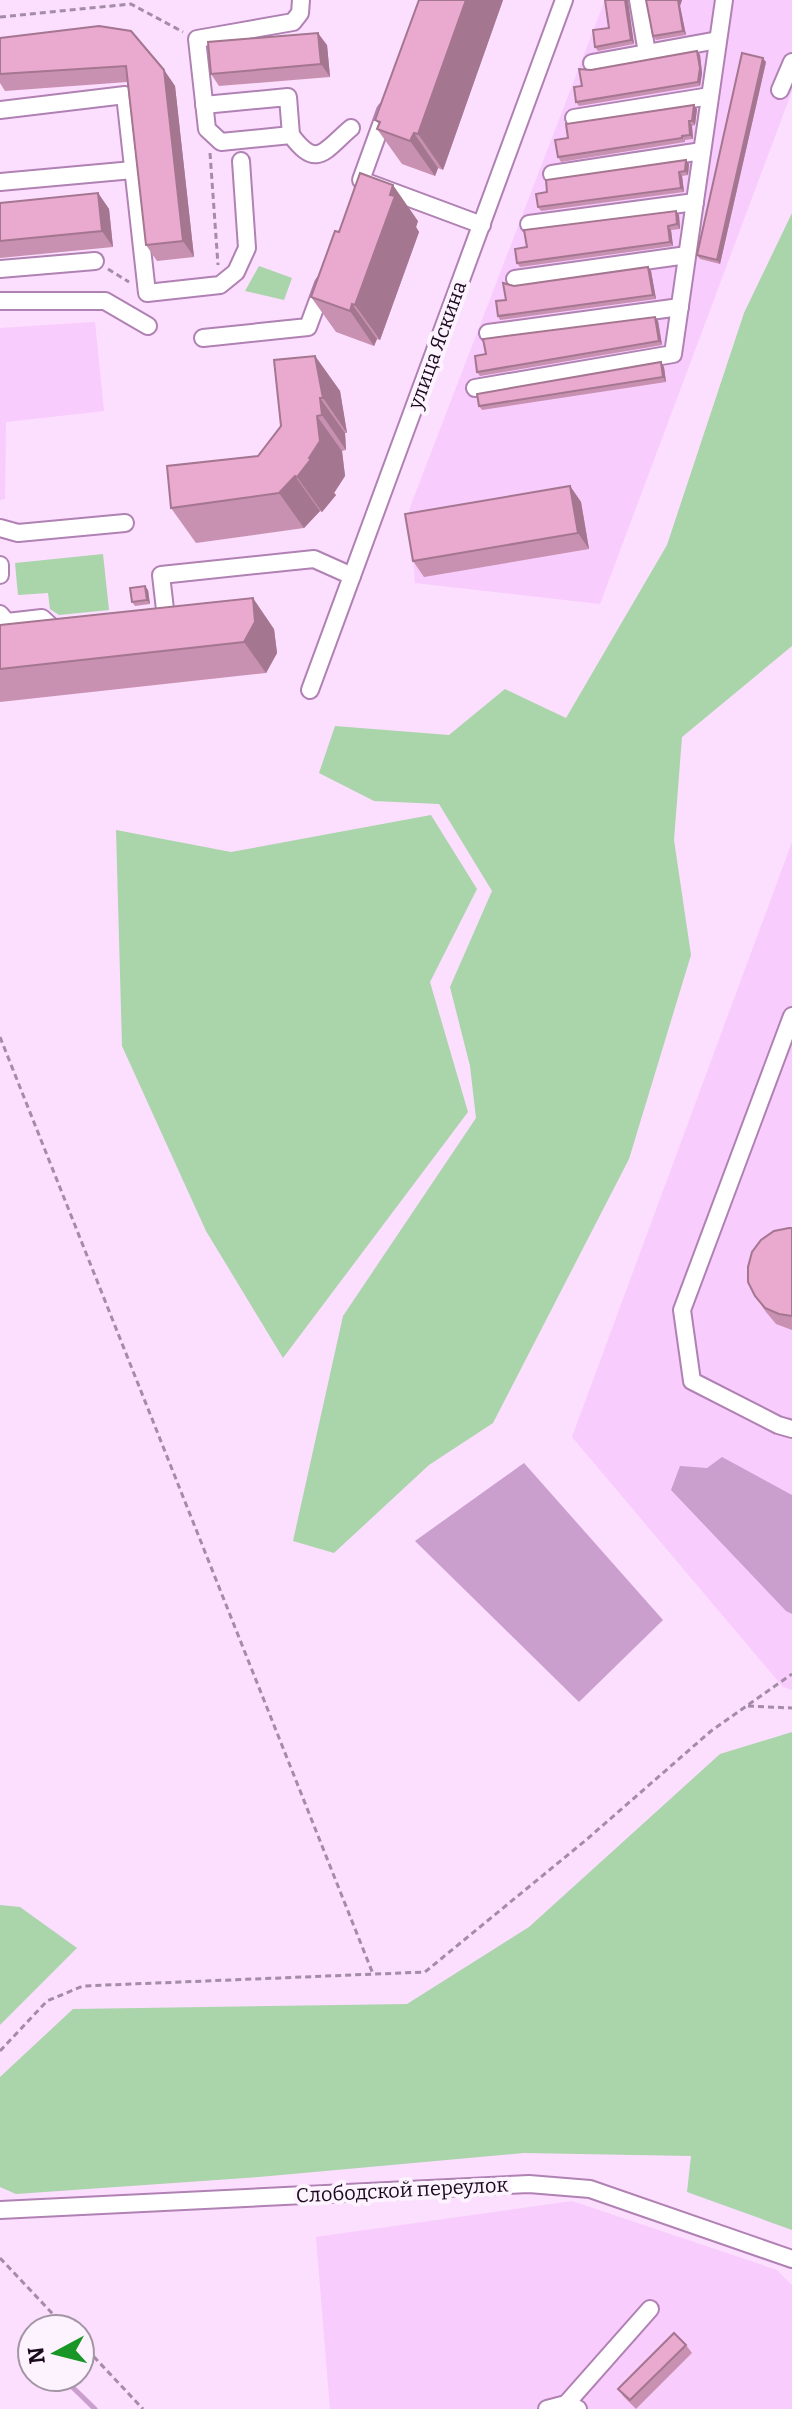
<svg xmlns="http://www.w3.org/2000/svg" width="792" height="2409" font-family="Bitter,serif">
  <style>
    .built { fill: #f8ccfc }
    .green { fill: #aad4a9 }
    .water { fill: #ca9ecd }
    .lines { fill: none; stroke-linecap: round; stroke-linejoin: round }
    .stream { stroke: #ca9ecd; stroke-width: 5 }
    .minor-casing { stroke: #b081b3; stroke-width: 20 }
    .path { stroke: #a48ca7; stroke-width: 3; stroke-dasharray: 6 4; stroke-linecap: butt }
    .minor { stroke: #fff; stroke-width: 16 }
    .wall { fill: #c991b1 }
    .shaded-wall { fill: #a47690 }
    .building { fill: #eaa9ce; stroke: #a47690; stroke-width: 2 }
    .labels { text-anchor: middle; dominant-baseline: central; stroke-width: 8; stroke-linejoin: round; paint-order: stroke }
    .street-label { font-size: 20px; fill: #1b0a1d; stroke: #fdf3fe }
  </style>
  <rect width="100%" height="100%" fill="#fcdeff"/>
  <g class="built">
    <path d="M605 0H792V91L600 604 415 583 409 510Z"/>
    <path d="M95 322 104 411 6 422 5 499 0 500V328Z"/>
    <path d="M792 842V1690L783 1687 572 1437Z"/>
    <path d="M572 2201 777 2270 792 2285V2409H330L316 2237Z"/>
  </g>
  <g class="green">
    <path d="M792 213V646L682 737 674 840 691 955 629 1159 493 1423 429 1465 334 1553 293 1541 343 1316 476 1118 470 1066 450 987 492 891 439 804 374 801 319 773 335 726 449 735 505 689 566 718 667 545 744 313Z"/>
    <path d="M259 266 292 278 284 300 245 291Z"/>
    <path d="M103 554 109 610 59 615 50 609 48 593 18 595 15 563Z"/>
    <path d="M431 815 477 889 430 982 468 1112 283 1358 206 1231 122 1046 116 830 231 852Z"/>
    <path d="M792 1732V2230L687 2192 691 2156 524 2153 259 2177 16 2194 0 2187V2077L73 2009 407 2004 529 1927 720 1754Z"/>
    <path d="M0 1905 20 1907 77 1948 0 2025Z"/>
  </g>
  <g class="water">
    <path d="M722 1457 792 1495V1614L786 1611 671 1490 680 1466 707 1468Z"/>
    <path d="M524 1463 663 1620 579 1702 415 1541Z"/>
  </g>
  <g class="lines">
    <path class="stream" d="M62 2377 95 2409"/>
    <defs>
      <g id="minor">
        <path d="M301 0 300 13 293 22 197 39 207 129 221 142 291 135C317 170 324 151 351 128"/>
        <path d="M638 0 647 53"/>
        <path d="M592 63 718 40"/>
        <path d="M780 90 792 62"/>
        <path d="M204 105 288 97 291 135"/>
        <path d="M0 110 125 95 147 293 220 285 236 272 247 248 241 161"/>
        <path d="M386 111 361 180 482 225"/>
        <path d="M574 118 710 96"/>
        <path d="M552 174 702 151"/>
        <path d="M0 182 133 170"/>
        <path d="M529 224 695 202"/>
        <path d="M0 269 95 261"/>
        <path d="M515 279 687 255"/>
        <path d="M0 301H105L148 326"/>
        <path d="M488 333 680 307"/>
        <path d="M203 338 308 327 324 284"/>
        <path d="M475 388 673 354 724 0"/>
        <path d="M0 528 18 533 125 523"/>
        <path d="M0 565V575"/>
        <path d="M0 614 7 622 42 618 55 630 61 629"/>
        <path d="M156 619 166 618 161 575 314 559 352 576"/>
        <path d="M310 690 564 0"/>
        <path d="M792 1016 682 1310 692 1381 778 1425 792 1429"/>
        <path d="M0 2210 529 2184 590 2189 792 2259"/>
        <path d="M566 2404 650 2309"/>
        <path d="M547 2409 566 2404 578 2409"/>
      </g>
    </defs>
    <use href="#minor" class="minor-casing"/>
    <g class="path">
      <path d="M0 17 131 4 183 32"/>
      <path d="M210 153 218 265"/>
      <path d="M108 269 129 282"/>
      <path d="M0 1037 373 1974"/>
      <path d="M748 1706 792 1708"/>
      <path d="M0 2051 47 2001 83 1986 425 1972 586 1840 711 1731 792 1674"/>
      <path d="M0 2258 67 2329"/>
      <path d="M80 2342 143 2409"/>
    </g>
    <use href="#minor" class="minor"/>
  </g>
  <g class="wall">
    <path d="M419 0H503L443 170 438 168 435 176 402 164 377 129 379 124 375 120Z"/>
    <path d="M646 0H682L680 6 686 35 656 40 653 36Z"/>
    <path d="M627 1 634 44 598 51 595 47Z"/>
    <path d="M0 38 164 70 175 86 194 257 157 261 146 245 127 82 5 91 0 83Z"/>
    <path d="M327 45 330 77 219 86 211 74Z"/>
    <path d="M697 51 700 55 702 73 700 86 579 106 576 102 582 86 591 70Z"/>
    <path d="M766 62 720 264 700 259 697 255Z"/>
    <path d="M697 109 695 125 692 126 693 139 685 140V142L561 162 558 157 568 138Z"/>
    <path d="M686 160 689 164 688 175 682 176 684 192 541 211 538 207Z"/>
    <path d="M98 193 109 209 113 247 0 258V203Z"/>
    <path d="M679 215 680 229 671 230 673 246 520 267 517 263 527 247Z"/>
    <path d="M418 221 416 227 419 232 380 340 377 339 374 346 336 332 311 297 339 232Z"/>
    <path d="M648 267 651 271 656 299 500 320 498 316 514 286Z"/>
    <path d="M655 317 658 321 662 345 480 376 477 372 486 354Z"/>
    <path d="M315 356 340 391 347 433H345L346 450 342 451 345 476 334 493 336 495 322 512 320 511 304 528 196 543 171 508 258 456 281 426Z"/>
    <path d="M664 367 666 382 482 410 479 406Z"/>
    <path d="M570 486 581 502 589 549 424 577 413 561Z"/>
    <path d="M148 590 150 604 135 606 132 602Z"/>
    <path d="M0 625 274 629 277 653 266 673 0 702Z"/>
    <path d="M792 1228V1330L776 1324 766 1312 755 1296Z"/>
    <path d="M686 2345 692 2353 636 2409 624 2397 618 2389Z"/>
  </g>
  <g class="shaded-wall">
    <path d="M466 0H503L443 170 418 134Z"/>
    <path d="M625 0H628L634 44 631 40Z"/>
    <path d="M678 0H682L680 6 686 35 683 31Z"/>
    <path d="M318 33 327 45 330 77 321 64Z"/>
    <path d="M697 51 700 55 702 73 700 86 698 82Z"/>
    <path d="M763 58 766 62 720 264 717 260Z"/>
    <path d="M164 70 175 86 194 257 183 241Z"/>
    <path d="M694 105 697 109 695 125 692 121Z"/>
    <path d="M689 121 692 126 693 139 690 135Z"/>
    <path d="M414 133 438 168 435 176 410 141Z"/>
    <path d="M686 160 689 164 688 175 685 171Z"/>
    <path d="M679 172 682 176 684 192 681 188Z"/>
    <path d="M393 185 418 221 416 227 419 232 380 340 355 305Z"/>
    <path d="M98 193 109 209 113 247 102 231Z"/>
    <path d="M676 211 679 215 680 229 677 224Z"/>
    <path d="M668 226 671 230 673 246 670 242Z"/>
    <path d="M648 267 651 271 656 299 653 295Z"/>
    <path d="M352 304 377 339 374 346 350 311Z"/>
    <path d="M655 317 658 321 662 345 659 341Z"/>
    <path d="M315 356 340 391 347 433 323 398Z"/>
    <path d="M661 362 664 367 666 382 663 377Z"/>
    <path d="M320 398 345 433 346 450 322 415Z"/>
    <path d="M317 416 342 451 345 476 334 493 336 495 322 512 297 477 309 458Z"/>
    <path d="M295 476 320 511 304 528 279 493Z"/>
    <path d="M570 486 581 502 589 549 578 533Z"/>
    <path d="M145 586 148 590 150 604 147 600Z"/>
    <path d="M253 598 274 629 277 653 266 673 244 642Z"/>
  </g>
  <g class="building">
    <path d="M419 0H466L418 134 414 133 410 141 377 129 380 122 375 120Z"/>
    <path d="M605 0H625L631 40 595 47 593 30 609 28Z"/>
    <path d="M646 0H678L683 31 653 36Z"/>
    <path d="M99 26 131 31 164 70 183 241 146 245 126 66 0 74V38Z"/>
    <path d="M318 33 321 64 211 74 208 42Z"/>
    <path d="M697 51 700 68 698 82 576 102 574 87 582 86 579 69 591 70Z"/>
    <path d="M742 53 763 58 717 260 697 255Z"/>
    <path d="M694 105 692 121H689L690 135 682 136V138L558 157 555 140 568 138 566 124Z"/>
    <path d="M686 160 685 171 679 172 681 188 538 207 536 194 547 192 546 180Z"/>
    <path d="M360 173 393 185 390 195 395 196 355 305 352 304 350 311 311 297 335 231 339 232Z"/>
    <path d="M98 193 102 231 0 241V203Z"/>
    <path d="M676 211 677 224 668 226 670 242 517 263 515 249 527 247 524 230Z"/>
    <path d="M648 267 653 295 498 316 496 301 506 300 503 283 514 286Z"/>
    <path d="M655 317 659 341 477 372 475 356 486 354 483 339Z"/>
    <path d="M315 356 323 398H320L322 415 317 416 320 441 309 458 311 459 297 477 295 476 279 493 171 508 167 466 258 456 281 426 274 360Z"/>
    <path d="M661 362 663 377 479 406 477 394Z"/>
    <path d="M570 486 578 533 413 561 405 514Z"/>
    <path d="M145 586 147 600 132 602 130 588Z"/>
    <path d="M253 598 255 622 244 642 0 669V625Z"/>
    <path d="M789 1228H792V1316L779 1314 765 1308 755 1296 748 1282V1267L752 1252 761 1240 774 1231Z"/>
    <path d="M674 2333 686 2345 630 2400 618 2389Z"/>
  </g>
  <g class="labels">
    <g class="street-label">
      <text transform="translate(437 345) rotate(-70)">улица Яскина</text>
      <text transform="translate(402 2190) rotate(-3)">Слободской переулок</text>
    </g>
  </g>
  <g transform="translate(56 2353) rotate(263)"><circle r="38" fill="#fdf3fe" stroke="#a396a4" stroke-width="2"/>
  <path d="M0-6L14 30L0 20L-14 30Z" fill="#1a9627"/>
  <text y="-12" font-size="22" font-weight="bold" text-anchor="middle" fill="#1b0a1d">N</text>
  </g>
</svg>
